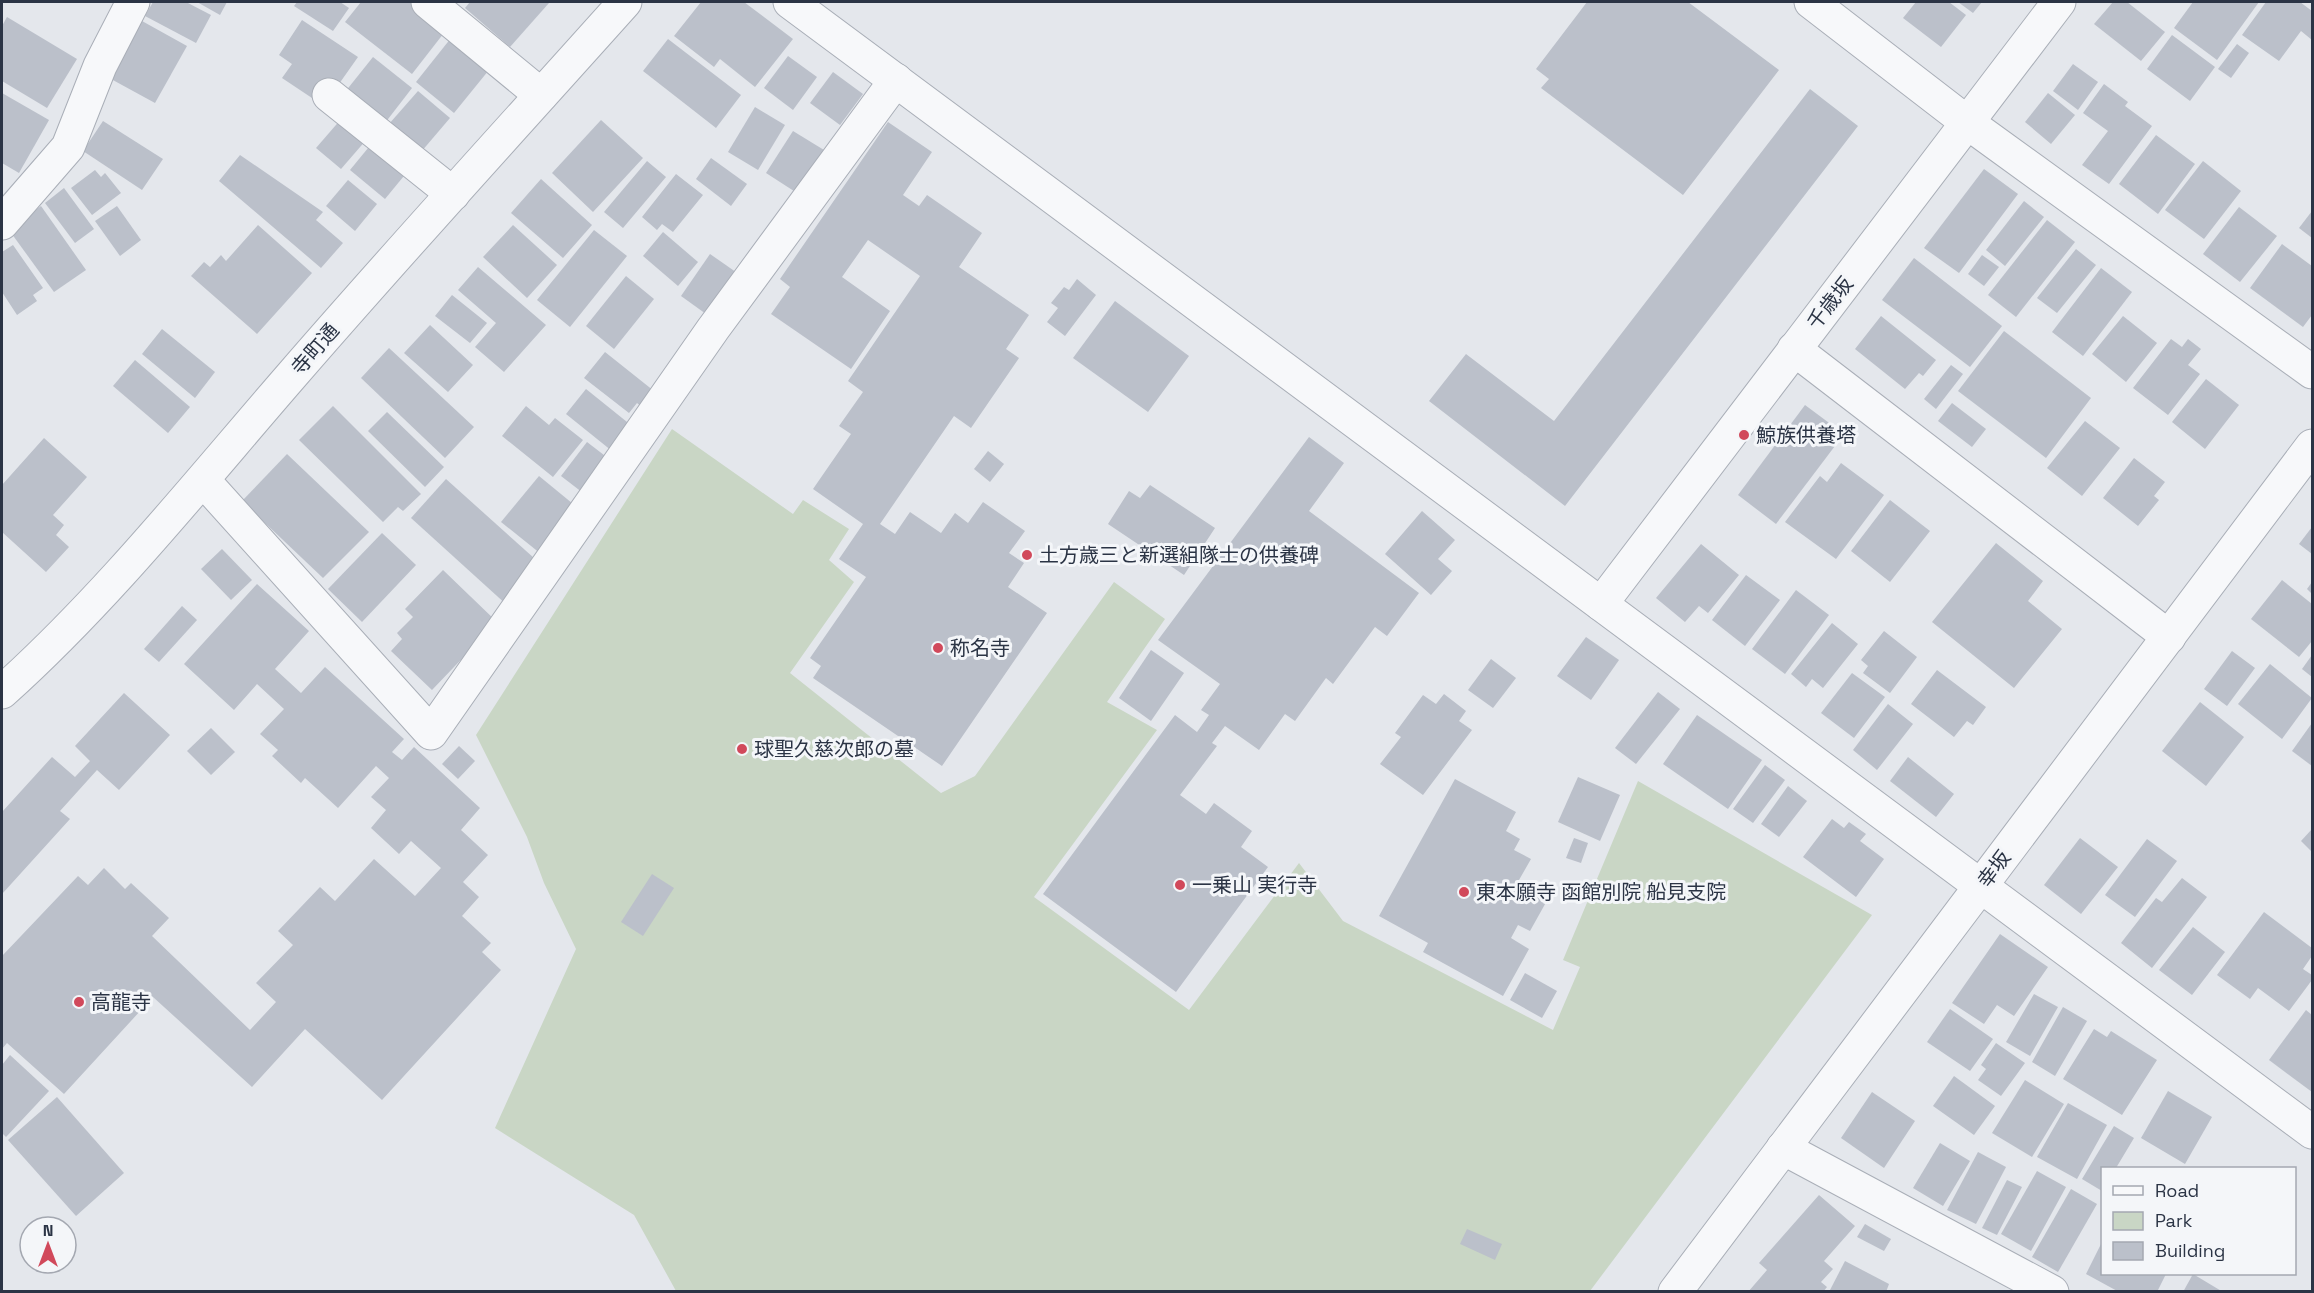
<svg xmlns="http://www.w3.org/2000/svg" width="2314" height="1293" font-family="'Space Grotesk','Noto Sans JP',sans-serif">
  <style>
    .green { fill: #c9d6c5 }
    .building { fill: #bbc0ca }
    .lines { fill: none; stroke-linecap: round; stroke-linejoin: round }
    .minor-casing { stroke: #a9aeb7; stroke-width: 35 }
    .minor { stroke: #f7f8fa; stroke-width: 33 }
    .poi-dot { fill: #d1495b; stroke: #f4f6f9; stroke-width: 2 }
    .labels { text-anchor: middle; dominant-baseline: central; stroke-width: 6; stroke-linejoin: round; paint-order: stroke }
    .street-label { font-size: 20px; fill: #2b3445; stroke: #f4f6f9 }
    .poi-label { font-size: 20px; fill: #2b3445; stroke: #f4f6f9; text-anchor: start }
  </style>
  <rect width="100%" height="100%" fill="#e4e7ec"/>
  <path class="green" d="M672 429 793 514 803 500 849 529 829 560 854 582 790 673 941 793 975 776 1114 582 1165 619 1107 702 1157 730 1034 897 1189 1010 1299 863 1343 921 1553 1030 1580 967 1563 960 1638 781 1872 915 1590 1291H676L634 1215 495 1128 576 949 544 883 527 837 476 735Z"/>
  <g class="building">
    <path d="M153 2H186L211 15 196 43 145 16Z"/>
    <path d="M197 2H227L220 15Z"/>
    <path d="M297 2H340L349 8 333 31 294 6Z"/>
    <path d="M361 2H412L447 29 412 74 345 22Z"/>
    <path d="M470 2H547L549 3 510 47 465 8Z"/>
    <path d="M701 2H744L793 39 755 87 720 59 714 67 674 36Z"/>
    <path d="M1587 2H1688L1779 70 1683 195 1541 88 1549 79 1536 69Z"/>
    <path d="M1916 2H1949L1966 15 1941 47 1903 18Z"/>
    <path d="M1958 2H1982L1973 13Z"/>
    <path d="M2113 2H2127L2165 32 2141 61 2094 24Z"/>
    <path d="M2193 2H2259L2217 60 2174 28Z"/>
    <path d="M2266 2H2300L2312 11V40L2301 31 2279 61 2242 35Z"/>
    <path d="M7 17 77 59 47 108 2 81V26Z"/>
    <path d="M302 20 358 57 334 91 322 83 312 98 282 78 292 64 279 55Z"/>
    <path d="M142 21 187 46 155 103 111 79Z"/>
    <path d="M455 33 493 65 454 113 416 82Z"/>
    <path d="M2172 35 2215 67 2190 101 2147 69Z"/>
    <path d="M668 39 741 95 716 128 643 71Z"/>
    <path d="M2237 44 2249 53 2231 78 2218 69Z"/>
    <path d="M788 56 817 77 793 110 764 88Z"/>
    <path d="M373 57 412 88 385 123 345 92Z"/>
    <path d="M2073 64 2098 82 2078 110 2053 91Z"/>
    <path d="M833 72 863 94 840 125 810 103Z"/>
    <path d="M2104 84 2128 102 2125 106 2152 126 2109 184 2082 165 2108 131 2083 113Z"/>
    <path d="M1810 89 1858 126 1565 506 1429 401 1466 354 1554 421Z"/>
    <path d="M418 91 450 118 421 152 389 124Z"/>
    <path d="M2 93 49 120 19 173 2 163Z"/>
    <path d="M2048 93 2075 115 2051 144 2025 122Z"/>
    <path d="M755 107 785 125 758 170 728 152Z"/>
    <path d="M342 118 367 139 341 169 316 148Z"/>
    <path d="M601 120 643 158 593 212 552 173Z"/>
    <path d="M103 121 163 159 142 190 83 151Z"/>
    <path d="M888 122 932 152 903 195 919 206 927 195 982 233 959 267 1029 315 1006 349 1019 358 971 428 954 416 880 524 895 534 910 512 941 533 955 513 968 523 983 502 1025 531 1009 553 1024 563 1008 587 1047 613 942 766 813 678 821 666 810 658 866 577 839 559 863 524 813 489 851 434 839 426 863 392 848 381 920 276 868 240 842 277 890 311 851 369 771 314 790 287 780 279Z"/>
    <path d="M793 131 824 150 797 193 766 173Z"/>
    <path d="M2156 135 2195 164 2158 214 2119 184Z"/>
    <path d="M373 142 408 171 385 199 350 170Z"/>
    <path d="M240 155 323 212 316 220 343 243 321 268 219 181Z"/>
    <path d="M711 158 747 184 731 206 696 179Z"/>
    <path d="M647 161 666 177 623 228 604 212Z"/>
    <path d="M2203 161 2241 191 2204 239 2165 210Z"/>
    <path d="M1984 169 2018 194 1959 273 1924 248Z"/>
    <path d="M95 170 101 177 105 173 121 193 92 215 71 188Z"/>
    <path d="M676 174 703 195 673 232 662 224 657 230 642 217Z"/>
    <path d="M541 179 592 225 563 258 511 213Z"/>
    <path d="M348 180 377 204 355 231 326 206Z"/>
    <path d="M64 188 94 229 75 243 45 203Z"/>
    <path d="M2024 201 2044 217 2005 266 1986 250Z"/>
    <path d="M41 206 86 270 54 292 9 230Z"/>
    <path d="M117 206 141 240 120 256 95 221Z"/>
    <path d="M2239 207 2277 236 2240 282 2203 254Z"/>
    <path d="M2312 211V238L2299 228Z"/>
    <path d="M2047 220 2075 242 2016 317 1988 295Z"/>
    <path d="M258 225 312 273 257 334 191 276 204 262 210 267 221 255 226 261Z"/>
    <path d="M513 225 557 265 527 298 483 257Z"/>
    <path d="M594 230 627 256 570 327 537 300Z"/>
    <path d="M663 232 698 262 678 286 643 256Z"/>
    <path d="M2282 244 2312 266V315L2303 327 2250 288Z"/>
    <path d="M13 245 43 288 33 295 37 301 17 315 2 292V252Z"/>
    <path d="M2076 249 2096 265 2057 313 2037 298Z"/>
    <path d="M710 254 743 277 713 319 681 296Z"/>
    <path d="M1982 255 1999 267 1984 286 1968 274Z"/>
    <path d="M1914 258 2002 326 1970 367 1882 300Z"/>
    <path d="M478 267 546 325 504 372 475 347 496 323 458 290Z"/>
    <path d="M2101 268 2132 292 2083 356 2052 332Z"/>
    <path d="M626 276 654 299 614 349 586 326Z"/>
    <path d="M1077 279 1096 295 1065 336 1047 322 1058 308 1051 303 1064 287 1069 290Z"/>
    <path d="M452 295 487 323 470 343 435 316Z"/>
    <path d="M1115 301 1189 356 1148 412 1073 358Z"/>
    <path d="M1881 316 1936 360 1923 376 1919 373 1905 389 1855 349Z"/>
    <path d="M2123 316 2157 343 2126 382 2092 354Z"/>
    <path d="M430 325 473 365 448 392 404 353Z"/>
    <path d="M162 329 215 372 195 398 142 354Z"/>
    <path d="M2004 331 2091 398 2046 458 1958 391Z"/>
    <path d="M2171 339 2182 347 2188 339 2201 349 2188 365 2200 374 2168 415 2133 388Z"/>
    <path d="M389 348 474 427 445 458 361 378Z"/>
    <path d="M605 352 654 391 642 407 637 403 629 413 584 378Z"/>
    <path d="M135 360 190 407 168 433 113 386Z"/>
    <path d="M1951 365 1963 374 1936 409 1924 399Z"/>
    <path d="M2206 379 2239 405 2205 449 2172 422Z"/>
    <path d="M586 389 632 426 612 451 566 414Z"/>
    <path d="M1952 403 1986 429 1972 447 1938 421Z"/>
    <path d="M1805 405 1844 434 1776 524 1738 495Z"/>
    <path d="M333 406 421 494 403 511 398 507 383 522 299 440Z"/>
    <path d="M526 406 549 425 555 418 583 440 553 477 502 436Z"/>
    <path d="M387 412 444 467 425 487 368 431Z"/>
    <path d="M2085 421 2120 448 2082 496 2047 468Z"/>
    <path d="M1309 437 1344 463 1309 511 1419 593 1387 636 1375 627 1333 684 1326 678 1295 721 1285 714 1259 750 1225 726 1212 743 1217 746 1180 795 1206 814 1214 803 1252 831 1241 847 1268 867 1176 992 1043 894 1175 715 1197 732 1209 715 1201 710 1220 684 1158 640Z"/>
    <path d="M44 438 87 477 53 515 64 525 56 535 69 547 46 572 2 532V485Z"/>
    <path d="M587 442 613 462 587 496 561 476Z"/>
    <path d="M988 451 1004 464 990 482 974 469Z"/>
    <path d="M287 454 369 532 323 578 242 501Z"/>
    <path d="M2134 458 2165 482 2154 496 2159 500 2138 526 2103 498Z"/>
    <path d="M1841 463 1884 495 1836 559 1785 522 1820 476 1827 482Z"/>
    <path d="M539 476 578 508 541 554 501 522Z"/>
    <path d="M446 479 544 567 508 606 411 518Z"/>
    <path d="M1150 485 1215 528 1184 575 1108 524 1129 491 1140 498Z"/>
    <path d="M1890 500 1930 531 1890 582 1851 551Z"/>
    <path d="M1422 511 1455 540 1438 559 1452 571 1431 595 1385 554Z"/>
    <path d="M2312 527V554L2299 544Z"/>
    <path d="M382 533 416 565 362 622 328 589Z"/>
    <path d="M1996 543 2043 581 2028 601 2062 629 2014 688 1932 622Z"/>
    <path d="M1701 544 1739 575 1708 613 1699 606 1685 622 1656 598Z"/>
    <path d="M222 549 252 580 231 600 201 569Z"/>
    <path d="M443 570 497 622 432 690 391 651 402 639 397 633 413 617 405 609Z"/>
    <path d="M1746 575 1780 600 1745 646 1712 620Z"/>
    <path d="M2282 580 2312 604V641L2299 657 2251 619Z"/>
    <path d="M2312 582V594L2307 589Z"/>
    <path d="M257 584 309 631 275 669 301 693 325 667 404 739 392 752 402 760 414 747 480 808 461 830 488 855 463 882 479 897 462 916 491 943 482 952 501 970 382 1100 305 1029 252 1087 153 997 64 1094 7 1043 2 1049V956L78 876 88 885 104 868 125 889 131 883 169 918 152 936 250 1030 276 1002 256 983 293 945 278 931 320 887 335 901 374 859 415 896 441 868 411 841 399 854 371 828 386 810 371 797 389 778 376 766 338 808 305 778 301 783 272 756 278 750 260 734 284 709 257 684 234 710 184 664Z"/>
    <path d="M1796 590 1829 615 1785 674 1752 649Z"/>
    <path d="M182 606 197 620 159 662 144 649Z"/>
    <path d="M1832 623 1858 644 1823 688 1812 679 1806 687 1791 674Z"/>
    <path d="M1884 631 1917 657 1890 693 1863 673 1868 666 1861 660Z"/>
    <path d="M1586 637 1619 660 1591 700 1557 676Z"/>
    <path d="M1151 650 1184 673 1151 721 1119 698Z"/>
    <path d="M2232 651 2255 668 2227 706 2204 689Z"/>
    <path d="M2312 655V677L2302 669Z"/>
    <path d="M1491 659 1516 678 1493 708 1468 690Z"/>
    <path d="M2270 664 2312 698 2282 739 2238 704Z"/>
    <path d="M1937 670 1986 707 1973 725 1967 721 1954 737 1911 704Z"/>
    <path d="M1852 673 1885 697 1854 738 1821 713Z"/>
    <path d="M1658 692 1680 709 1636 764 1615 748Z"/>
    <path d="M124 693 170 735 119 790 97 770 60 811 70 819 2 894V812L52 757 75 777 90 761 75 746Z"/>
    <path d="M1444 694 1466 711 1459 721 1472 730 1423 795 1380 764 1401 737 1395 733 1423 695 1436 704Z"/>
    <path d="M2200 702 2244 737 2206 786 2162 751Z"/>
    <path d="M1888 704 1913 724 1877 770 1853 750Z"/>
    <path d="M1697 715 1762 760 1728 809 1663 764Z"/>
    <path d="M2312 723V766L2292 751Z"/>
    <path d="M211 728 235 752 211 775 187 751Z"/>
    <path d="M459 746 475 761 458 779 442 764Z"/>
    <path d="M1908 757 1954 794 1936 817 1890 781Z"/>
    <path d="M1765 765 1785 780 1753 823 1733 809Z"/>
    <path d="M1578 777 1620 795 1600 841 1558 822Z"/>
    <path d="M1455 779 1516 812 1506 831 1520 839 1514 850 1531 859 1519 880 1549 897 1530 931 1518 925 1511 938 1529 949 1503 996 1423 952 1428 943 1379 916Z"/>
    <path d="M1788 786 1807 801 1779 837 1761 824Z"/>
    <path d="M1832 819 1844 828 1849 822 1866 834 1860 841 1884 859 1856 897 1803 857Z"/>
    <path d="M2312 829V852L2301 841Z"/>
    <path d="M1574 838 1588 843 1581 863 1566 858Z"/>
    <path d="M2080 838 2118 867 2081 914 2044 885Z"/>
    <path d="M2147 839 2177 861 2135 917 2105 895Z"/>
    <path d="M652 874 674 888 643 936 621 922Z"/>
    <path d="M2182 878 2207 897 2152 968 2121 943 2156 898 2162 902Z"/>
    <path d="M2264 912 2312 948V956L2303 969 2312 975V980L2289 1011 2258 988 2250 999 2217 975Z"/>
    <path d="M2193 927 2225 952 2192 995 2159 970Z"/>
    <path d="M2000 934 2048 967 2014 1016 1997 1005 1984 1024 1952 1003Z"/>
    <path d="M1525 973 1557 991 1542 1018 1510 1000Z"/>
    <path d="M2034 994 2058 1007 2030 1056 2006 1042Z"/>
    <path d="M2063 1007 2087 1021 2055 1076 2032 1062Z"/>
    <path d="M1950 1009 1993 1039 1970 1071 1927 1042Z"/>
    <path d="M2306 1010 2312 1015V1092L2269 1060Z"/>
    <path d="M2094 1029 2107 1037 2111 1031 2157 1060 2122 1115 2063 1079Z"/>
    <path d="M1996 1043 2025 1063 2001 1096 1978 1080 1986 1069 1981 1065Z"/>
    <path d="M10 1055 49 1091 6 1137 2 1133V1065Z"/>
    <path d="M1954 1076 1995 1106 1974 1135 1933 1106Z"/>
    <path d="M2025 1080 2064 1104 2032 1157 1992 1133Z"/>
    <path d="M2168 1091 2212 1117 2185 1164 2141 1138Z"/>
    <path d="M1872 1092 1915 1121 1884 1168 1841 1138Z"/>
    <path d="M57 1097 124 1173 76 1216 8 1140Z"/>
    <path d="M2068 1103 2107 1125 2077 1179 2037 1157Z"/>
    <path d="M2114 1126 2134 1138 2116 1168H2102V1191L2082 1179Z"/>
    <path d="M1940 1143 1970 1161 1943 1206 1913 1188Z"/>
    <path d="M1978 1152 2006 1167 1976 1224 1947 1210Z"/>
    <path d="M2037 1171 2066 1187 2031 1251 2001 1234Z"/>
    <path d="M2007 1180 2022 1187 1997 1235 1982 1228Z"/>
    <path d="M2071 1189 2097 1204 2058 1272 2032 1257Z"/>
    <path d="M1819 1195 1855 1226 1824 1261 1833 1269 1821 1282 1827 1287 1823 1292H1748L1767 1270 1759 1263Z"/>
    <path d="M1865 1224 1891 1239 1884 1251 1857 1237Z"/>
    <path d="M1467 1229 1502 1244 1495 1260 1460 1244Z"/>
    <path d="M2102 1242V1274H2166L2157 1292H2119L2086 1274Z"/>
    <path d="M1845 1261 1889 1284 1886 1292H1829Z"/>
    <path d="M2193 1274 2223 1292H2183Z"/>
  </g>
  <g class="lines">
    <defs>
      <g id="minor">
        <path d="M428 2 541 95"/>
        <path d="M790 2 2312 1132"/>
        <path d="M1811 2 1968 123 2312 372"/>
        <path d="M329 95 453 194"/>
        <path d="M2 223 68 147 100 66 133 2"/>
        <path d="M1794 349 2169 637"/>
        <path d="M203 480 431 733 713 329 896 80"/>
        <path d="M1601 604 2059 2"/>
        <path d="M2 692C107 598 199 482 292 375 401 249 514 126 625 2"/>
        <path d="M1783 1148 2052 1292"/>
        <path d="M1675 1292 2312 446"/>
      </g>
    </defs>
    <use href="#minor" class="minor-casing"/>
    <use href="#minor" class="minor"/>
  </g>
  <g class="poi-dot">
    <circle cx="1744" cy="435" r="6"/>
    <circle cx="1027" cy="555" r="6"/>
    <circle cx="938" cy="648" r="6"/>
    <circle cx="742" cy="749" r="6"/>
    <circle cx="1180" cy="885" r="6"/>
    <circle cx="1464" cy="892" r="6"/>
    <circle cx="79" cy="1002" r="6"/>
  </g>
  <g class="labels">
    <g class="street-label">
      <text transform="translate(1830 303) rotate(-52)">千歳坂</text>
      <text transform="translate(315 349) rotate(-49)">寺町通</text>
      <text transform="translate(1994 869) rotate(-53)">幸坂</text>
    </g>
    <g class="poi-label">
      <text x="1756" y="435">鯨族供養塔</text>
      <text x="1039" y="555">土方歳三と新選組隊士の供養碑</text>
      <text x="950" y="648">称名寺</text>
      <text x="754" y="749">球聖久慈次郎の墓</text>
      <text x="1192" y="885">一乗山 実行寺</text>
      <text x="1476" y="892">東本願寺 函館別院 船見支院</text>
      <text x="91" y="1002">高龍寺</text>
    </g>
  </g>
  <rect width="2314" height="1293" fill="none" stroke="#2b3445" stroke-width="6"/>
  <rect x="2101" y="1167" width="195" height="108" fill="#f4f6f9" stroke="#a4a8b1" stroke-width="1.5"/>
  <rect x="2113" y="1186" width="30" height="9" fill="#f7f8fa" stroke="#a4a8b1" stroke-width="1.5"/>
  <text x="2155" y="1197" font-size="18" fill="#2b3445">Road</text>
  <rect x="2113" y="1212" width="30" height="18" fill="#c9d6c5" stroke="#a4a8b1" stroke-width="1.5"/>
  <text x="2155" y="1227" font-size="18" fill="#2b3445">Park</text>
  <rect x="2113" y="1242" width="30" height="18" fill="#bbc0ca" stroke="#a4a8b1" stroke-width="1.5"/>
  <text x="2155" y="1257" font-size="18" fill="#2b3445">Building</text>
  <g transform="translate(48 1245)"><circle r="28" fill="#f4f6f9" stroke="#a4a8b1" stroke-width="1.5"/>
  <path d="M0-4.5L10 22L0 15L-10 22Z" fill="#d1495b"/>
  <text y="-9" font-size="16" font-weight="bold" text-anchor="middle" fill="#2b3445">N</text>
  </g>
</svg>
